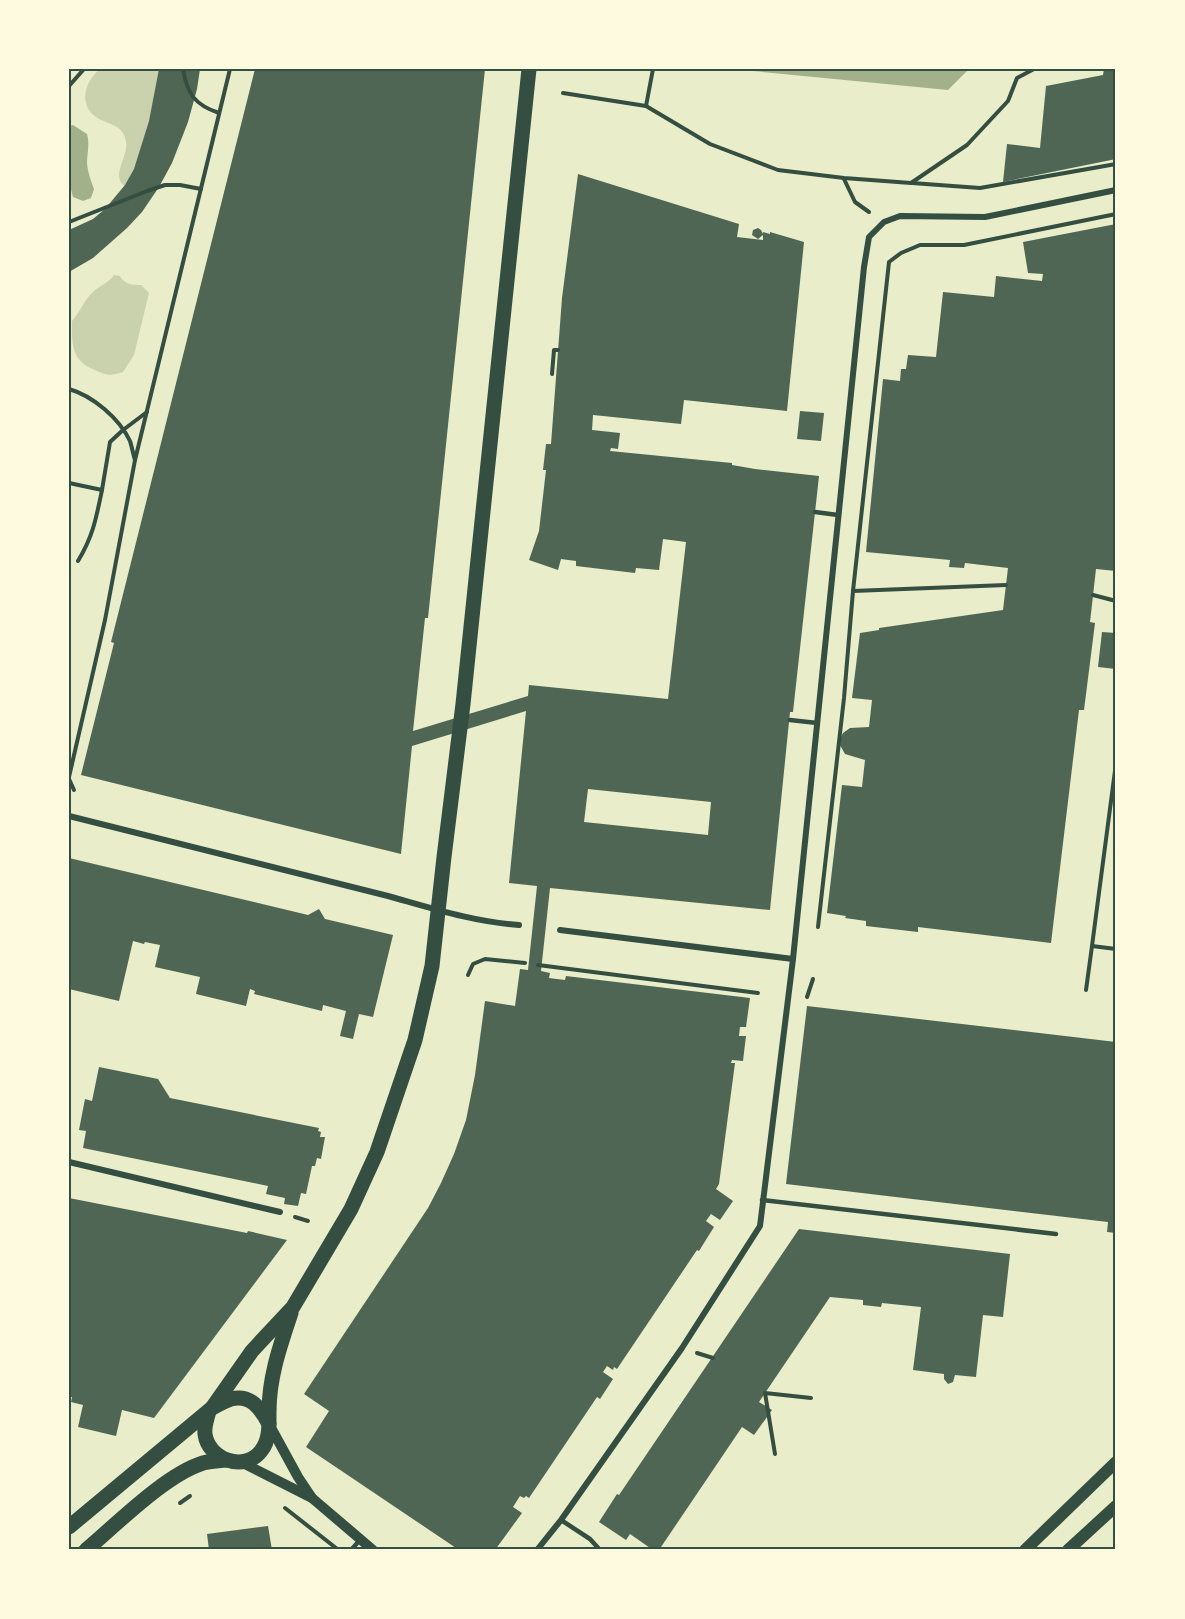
<svg xmlns="http://www.w3.org/2000/svg" width="1185" height="1619" font-family="Signika,sans-serif">
  <style>
    .green { fill: #cad2ad }
    .water { fill: #a3b18a }
    .building { fill: #4f6655; fill-rule: evenodd }
    .lines { fill: none; stroke-linecap: round; stroke-linejoin: round }
    .path { stroke: #344e41; stroke-width: 4 }
    .service { stroke: #344e41; stroke-width: 4.5 }
    .minor { stroke: #344e41; stroke-width: 6 }
    .tertiary { stroke: #344e41; stroke-width: 10 }
    .secondary { stroke: #344e41; stroke-width: 12 }
    .primary { stroke: #344e41; stroke-width: 15 }
    .neatline { fill: none; stroke: #344e41; stroke-width: 2 }
  </style>
  <rect width="100%" height="100%" fill="#e9edc9"/>
  <g class="green">
    <path d="M100 69H166L129 188C107 180 129 157 126 142 124 124 108 125 96 117 78 104 85 81 100 69Z"/>
    <path d="M114 275 120 276C124 284 132 285 141 285L149 293 134 355 123 372C108 376 109 376 95 370 71 361 72 344 72 321 81 311 84 299 95 290 101 285 110 282 114 275Z"/>
  </g>
  <g class="water">
    <path d="M732 69H969L948 90Z"/>
    <path d="M73 125 87 134C90 144 87 154 87 164 88 173 91 181 94 189L91 198 83 201 73 197 69 182V126Z"/>
  </g>
  <g class="building">
    <path d="M159 69H200L197 89 188 122 172 163 159 187 142 212 127 228 93 258 69 272V230L93 219 105 209 125 185 134 169 149 121Z"/>
    <path d="M255 69H485L428 618H425L413 731 528 696 529 685 668 699 686 542 663 539 659 570 636 568 635 573 576 566V561L561 559 558 570 529 560 539 531 546 470H543L546 444H551L562 298 578 174 739 224 737 237 763 240V235L758 239 752 235 753 230 758 228 761 230 763 234V232L770 234V232L804 242 787 411 684 400 681 424 593 415 592 430 620 433 618 449 611 448 610 451 732 463V465L755 469 819 476 793 712H790L770 910 550 888 541 971 550 973 549 978 565 980 566 976 750 998 746 1027H740L739 1036H746L743 1061 732 1060 731 1063H735L719 1184 716 1189 733 1201 720 1220 711 1214 706 1221 714 1227 699 1251 697 1250 617 1369 614 1367 613 1370 607 1366 603 1372 613 1379 600 1399 597 1397 529 1498 526 1496 524 1498 520 1496 513 1507 522 1513 495 1550H459L306 1447 329 1411 304 1394 428 1208 441 1183 454 1154 466 1120 475 1075 485 1001 515 1006 520 969 528 970 537 886 509 883 526 711 412 746 401 854 81 775 114 643 111 642ZM588 789 711 802 708 835 584 822Z"/>
    <path d="M1104 69H1116V159L1003 182 1007 144 1040 148 1046 86 1103 75Z"/>
    <path d="M1116 224V571L1096 569 1090 622 1095 623 1084 710H1079L1051 943 918 927V932L866 926V921L845 918 846 916 827 913 842 785 862 787 865 760 845 754 840 745 841 737 843 733 850 728 869 727 872 700 852 698 860 633 879 630V628L1003 610 1008 568 965 563 964 568 949 567 950 560 866 552 883 379 900 381 901 369H906L908 355 936 357 943 292 994 297 996 276 1042 281 1043 274 1028 273 1023 242Z"/>
    <path d="M800 411 824 413 821 441 797 439Z"/>
    <path d="M1102 632 1116 633V669L1098 667Z"/>
    <path d="M69 858 308 915 319 909 325 919 393 935 373 1017 359 1014 353 1039 340 1036 346 1011 323 1005 322 1011 254 994 255 991 250 989 246 1006 196 994 200 977 155 967 160 945 145 942 144 944 133 941 119 1001 69 989Z"/>
    <path d="M807 1006 1116 1042V1233L1107 1232 1108 1222 786 1184Z"/>
    <path d="M99 1067 158 1079 170 1098 319 1128 318 1131 321 1132 320 1137H325L321 1159 317 1158 315 1166H312L306 1194 301 1193 298 1206 284 1204 285 1198 266 1194 268 1186 83 1148 86 1131 79 1130 85 1099 92 1101Z"/>
    <path d="M69 1198 247 1233 248 1231 287 1240 154 1418 122 1410 116 1436 78 1427 83 1405 71 1402 72 1397H69Z"/>
    <path d="M799 1229 1010 1254 1003 1317 983 1315 976 1377 955 1375 953 1382 948 1384 944 1379V1374L913 1370 921 1307 882 1303 881 1307 863 1305V1300L830 1297 759 1402 772 1410 754 1435 742 1427 659 1550H653L630 1534 626 1540 599 1522 617 1494 619 1495Z"/>
    <path d="M268 1526 272 1550H209L207 1534Z"/>
  </g>
  <g class="lines">
    <g class="path">
      <path d="M183 69C187 94 195 105 219 113"/>
      <path d="M69 86 84 69"/>
      <path d="M563 93 646 106 710 144 778 170 844 178 911 183 967 145 1008 101 1017 78 1034 69"/>
      <path d="M646 106 653 69"/>
      <path d="M844 179 855 202 869 212"/>
      <path d="M912 183 980 188 1116 164"/>
      <path d="M69 222 147 191 165 185H180L201 189"/>
      <path d="M552 374 554 350H558"/>
      <path d="M69 389C93 396 119 418 130 441 132 447 133 454 135 460"/>
      <path d="M69 483 102 490 110 442 123 430 147 412"/>
      <path d="M78 561C93 536 96 519 102 490"/>
      <path d="M853 591 1006 585"/>
      <path d="M1093 595 1116 601"/>
      <path d="M1116 763 1092 946 1116 949"/>
      <path d="M69 777 105 620 135 460 230 69"/>
      <path d="M69 779 74 790"/>
      <path d="M818 927 844 698 853 591 889 262 901 253 920 245H964L1116 214"/>
      <path d="M538 965 758 993"/>
      <path d="M468 975 473 964 485 959 525 963"/>
      <path d="M1086 990 1092 946"/>
      <path d="M807 997 813 979"/>
      <path d="M295 1217 308 1221"/>
      <path d="M697 1353 713 1358"/>
      <path d="M775 1454 765 1393 811 1398"/>
      <path d="M180 1503 190 1496"/>
      <path d="M285 1508 336 1548"/>
    </g>
    <g class="service">
      <path d="M815 512 838 515"/>
      <path d="M790 720 817 723"/>
      <path d="M762 1200 1056 1234"/>
      <path d="M561 1520 590 1539 600 1550"/>
      <path d="M351 1550 360 1540"/>
    </g>
    <g class="minor">
      <path d="M69 816 388 896C431 908 474 922 519 925"/>
      <path d="M560 930 793 959"/>
      <path d="M69 1162 280 1212"/>
      <path d="M537 1550 561 1520 682 1348 760 1226 793 959 864 267 869 237 884 222 900 216 985 217 1116 190"/>
    </g>
    <g class="tertiary">
      <path d="M269 1424 298 1477 312 1498"/>
      <path d="M241 1462 312 1498 373 1550"/>
    </g>
    <g class="secondary">
      <path d="M1025 1550 1116 1462"/>
      <path d="M1068 1550 1116 1506"/>
    </g>
    <g class="primary">
      <path d="M212 1408 252 1351 293 1307 351 1209 377 1152 415 1040 432 966 444 857 463 704 529 69"/>
      <path d="M209 1411C207 1419 204 1426 205 1434 208 1459 244 1473 261 1451 270 1440 269 1425 269 1412 269 1377 280 1346 291 1313"/>
      <path d="M69 1527 212 1408C218 1405 225 1401 231 1399 251 1394 261 1409 269 1424"/>
      <path d="M86 1550C117 1524 165 1475 203 1463 210 1461 218 1461 226 1460"/>
    </g>
  </g>
  <rect width="1185" height="1619" fill="none" stroke="#fefae0" stroke-width="141"/>
  <rect x="70" y="70" width="1044" height="1478" class="neatline"/>
</svg>
